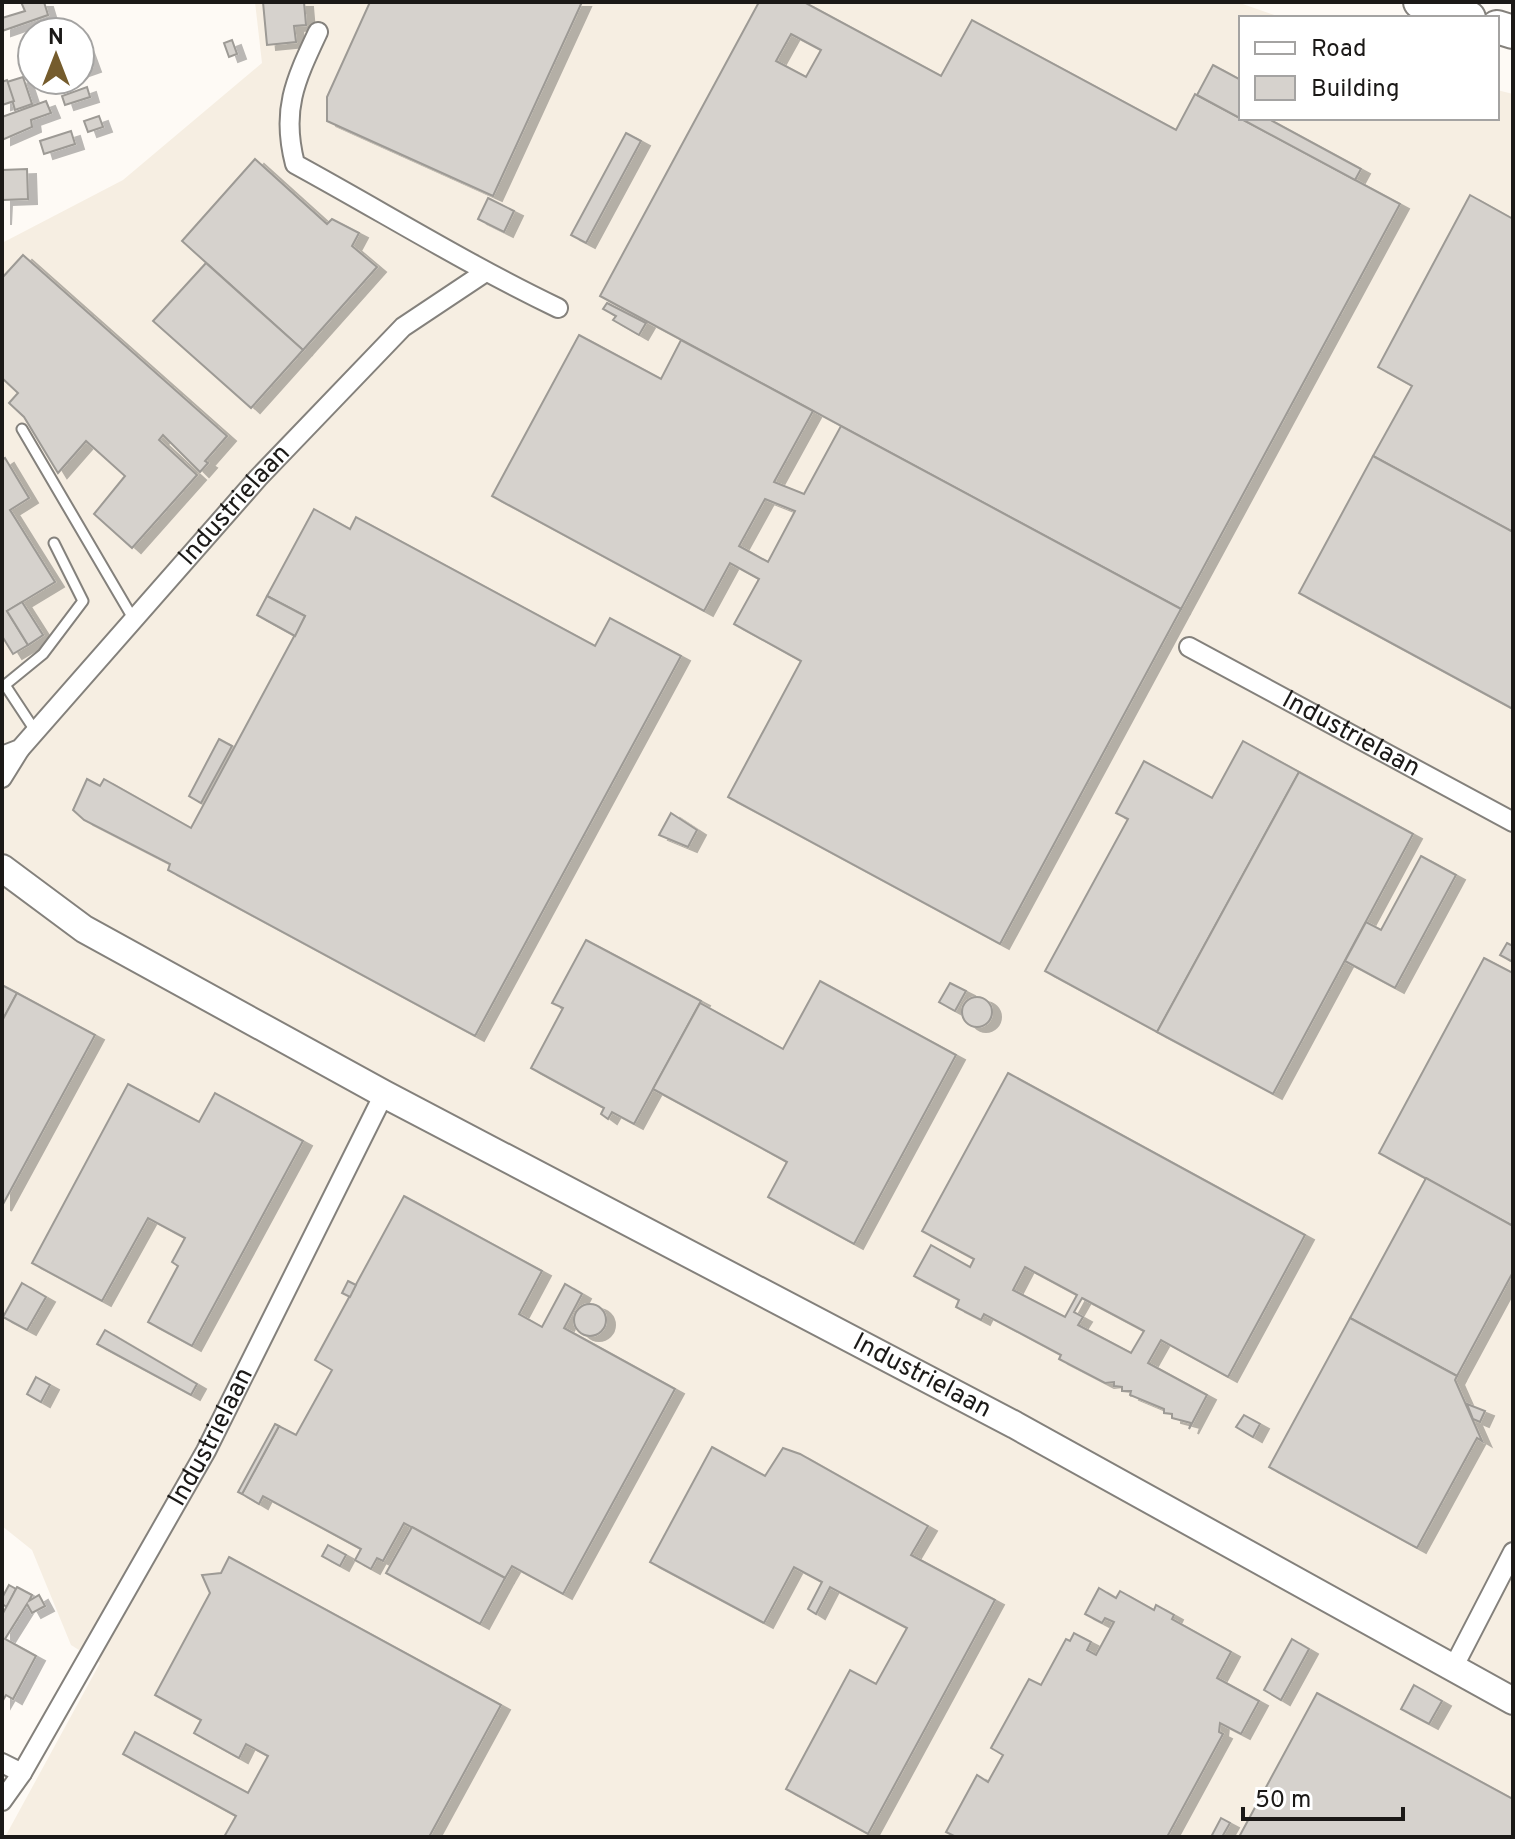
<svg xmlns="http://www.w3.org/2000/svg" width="1515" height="1839" font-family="Overpass,sans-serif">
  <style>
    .built { fill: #f6eee2 }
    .building { fill: #d6d2cd; stroke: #9d9a95; stroke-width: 2; fill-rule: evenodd; filter: url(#shadow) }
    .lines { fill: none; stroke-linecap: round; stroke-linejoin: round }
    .lane-casing { stroke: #84817c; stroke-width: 13 }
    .street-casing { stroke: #84817c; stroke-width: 22 }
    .secondary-casing { stroke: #84817c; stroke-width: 30 }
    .highway-casing { stroke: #84817c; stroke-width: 36 }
    .lane { stroke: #fff; stroke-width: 9 }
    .street { stroke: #fff; stroke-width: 18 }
    .secondary { stroke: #fff; stroke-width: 26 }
    .highway { stroke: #fff; stroke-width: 32 }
    .labels { text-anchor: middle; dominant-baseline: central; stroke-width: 6; stroke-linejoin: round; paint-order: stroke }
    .street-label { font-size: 26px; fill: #1b1917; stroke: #fff }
  </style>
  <defs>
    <filter id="shadow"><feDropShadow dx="9" dy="5" stdDeviation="0" flood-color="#0004"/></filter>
  </defs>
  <rect width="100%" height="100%" fill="#fefaf5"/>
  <path class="built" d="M255 2H1237L1283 18H1241V118H1497V90L1513 94V1837H5L100 1663 71 1645 32 1550 2 1526V243L123 180 262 63Z"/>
  <g class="building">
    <path d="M21 2H44L48 15 2 31V18L25 11Z"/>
    <path d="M263 2H304L306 25 294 26 296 42 267 45Z"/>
    <path d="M370 2H582L493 196 327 121V97Z"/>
    <path d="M759 2H804L941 76 972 20 1176 130 1195 94 1400 204 1181 609 600 296ZM791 34 821 50 806 77 776 61Z"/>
    <path d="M232 40 237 54 229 57 224 43Z"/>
    <path d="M84 45 92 67 80 71V46Z"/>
    <path d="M1213 65 1241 80V118H1267L1361 169 1355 180 1197 95Z"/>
    <path d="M23 77 32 104 15 110 7 82Z"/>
    <path d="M7 80 14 101 2 105V82Z"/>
    <path d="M87 87 90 97 65 105 62 96Z"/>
    <path d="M46 101 51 113 31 120 32 127 2 140V117Z"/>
    <path d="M99 116 103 127 88 132 84 121Z"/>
    <path d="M71 131 75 144 44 154 40 141Z"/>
    <path d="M626 133 641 141 586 243 571 235Z"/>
    <path d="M255 159 327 224 332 219 359 233 352 246 377 267 303 350 182 241Z"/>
    <path d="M27 169 28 199 3 200 2 220V170Z"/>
    <path d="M1470 195 1513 219V532L1373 456 1412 386 1378 367Z"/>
    <path d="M488 198 514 211 504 232 478 219Z"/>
    <path d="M23 255 227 436 205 461 208 463 200 472 163 435 159 440 197 475 132 548 94 514 125 476 86 441 58 473 24 417 9 403 18 393 2 378V278Z"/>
    <path d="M206 263 303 350 251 408 153 321Z"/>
    <path d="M607 303 646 323 639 335 613 320 616 316 603 309Z"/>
    <path d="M579 335 661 379 681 340 813 411 774 482 804 494 841 426 1181 609 1000 944 728 797 801 661 734 624 759 579 730 563 704 611 492 496ZM765 499 795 511 768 562 739 546Z"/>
    <path d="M1373 456 1513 532V709L1299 593Z"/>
    <path d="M5 458 29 498 10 510 55 582 7 611 28 645 13 654 2 636V460Z"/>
    <path d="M314 509 350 529 356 517 595 646 610 618 681 656 475 1036 168 870 170 864 84 820 73 810 87 779 100 786 104 779 191 828 305 616 267 596Z"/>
    <path d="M267 596 305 616 295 636 257 615Z"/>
    <path d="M22 602 43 635 28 645 7 611Z"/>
    <path d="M219 739 232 746 201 803 189 796Z"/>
    <path d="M1243 741 1299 772 1157 1032 1045 971 1128 819 1116 813 1144 761 1212 798Z"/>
    <path d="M1299 772 1413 834 1273 1094 1157 1032Z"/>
    <path d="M671 813 697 830 688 847 659 835Z"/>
    <path d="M1421 856 1456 875 1395 988 1345 961 1366 922 1381 930Z"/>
    <path d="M586 940 701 1001 634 1124 612 1112 608 1119 601 1114 604 1108 531 1068 563 1008 552 1003Z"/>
    <path d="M1507 943 1513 946V962L1500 955Z"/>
    <path d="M1484 958 1513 973V1226L1379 1153Z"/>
    <path d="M820 981 956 1055 854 1244 768 1197 787 1162 653 1089 700 1003 783 1049Z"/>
    <path d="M950 983 966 991 955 1011 939 1002Z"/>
    <path d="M2 985 17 993 2 1021Z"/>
    <path d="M17 993 95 1035 2 1206V1021Z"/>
    <circle cx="977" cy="1012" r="15"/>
    <path d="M1008 1073 1305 1235 1228 1377 1161 1340 1148 1363 1207 1395 1189 1429 1191 1423 1172 1418V1414L1164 1413V1409L1130 1395 1131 1391H1122V1387L1114 1386V1382L1105 1383 1059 1359 1061 1355 984 1314 981 1320 956 1307 959 1300 914 1276 931 1245 970 1267 974 1259 922 1231ZM1025 1267 1077 1295 1065 1317 1013 1290ZM1082 1298 1144 1331 1131 1353 1078 1325 1083 1317 1074 1312Z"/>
    <path d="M128 1084 199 1122 215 1093 303 1141 192 1346 148 1322 178 1266 172 1262 185 1238 148 1218 102 1301 32 1263Z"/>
    <path d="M1426 1178 1513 1226V1272L1457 1376 1350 1318Z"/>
    <path d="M404 1196 542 1271 519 1314 542 1327 565 1284 582 1294 564 1328 675 1389 563 1594 512 1566 505 1578 404 1523 383 1561 377 1558 371 1569 355 1560 361 1549 263 1496 259 1504 242 1494 279 1426 296 1435 332 1370 315 1360Z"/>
    <path d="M348 1281 356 1285 350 1297 342 1293Z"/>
    <path d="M22 1283 46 1297 27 1330 3 1317Z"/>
    <circle cx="590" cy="1320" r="16"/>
    <path d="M1350 1318 1457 1376 1455 1380 1482 1441 1477 1438 1417 1548 1269 1467Z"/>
    <path d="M105 1330 197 1384 191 1395 97 1344Z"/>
    <path d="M36 1377 50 1385 41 1402 27 1394Z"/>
    <path d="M1467 1404 1485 1411 1480 1422 1473 1419Z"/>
    <path d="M1244 1415 1260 1424 1253 1437 1236 1427Z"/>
    <path d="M275 1424 279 1426 242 1494 238 1492Z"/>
    <path d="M712 1447 765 1476 783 1448 800 1454 928 1526 911 1555 995 1600 868 1834 786 1789 850 1670 876 1684 907 1628 830 1587 816 1614 808 1609 822 1582 794 1567 764 1623 650 1562Z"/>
    <path d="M412 1527 505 1578 480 1624 386 1573Z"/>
    <path d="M328 1545 346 1555 340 1566 322 1556Z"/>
    <path d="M229 1557 501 1705 429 1837H224L236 1816 123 1754 135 1732 248 1793 268 1756 246 1744 239 1758 194 1733 201 1720 155 1695 210 1593 202 1575 221 1573Z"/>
    <path d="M9 1585 16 1589 7 1607 2 1604V1598Z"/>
    <path d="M17 1587 32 1595 29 1601 39 1595 45 1606 32 1613 27 1604 5 1639 36 1656 13 1699 6 1695 2 1702V1615Z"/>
    <path d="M1099 1588 1116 1598 1120 1591 1154 1610 1156 1605 1174 1615 1172 1619 1231 1652 1217 1678 1259 1701 1241 1734 1220 1723 1219 1732 1223 1734 1167 1837H956L946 1832 977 1775 988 1782 1003 1755 991 1748 1029 1679 1041 1685 1066 1639 1070 1641 1074 1633 1091 1642 1087 1650 1096 1655 1114 1622 1105 1618 1102 1623 1085 1614Z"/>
    <path d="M1292 1639 1309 1649 1281 1700 1264 1690Z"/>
    <path d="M1414 1685 1442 1701 1429 1724 1401 1709Z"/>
    <path d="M1317 1693 1513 1799V1837H1239Z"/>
    <path d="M1221 1818 1230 1823 1222 1837H1211Z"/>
  </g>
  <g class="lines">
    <defs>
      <g id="lane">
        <path d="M22 429 134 620"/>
        <path d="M5 685 43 654 83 601 54 543"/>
        <path d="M2 686 5 685 36 732"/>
      </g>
      <g id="street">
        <path d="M318 32C295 81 281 110 295 164 383 212 468 265 558 308"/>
        <path id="s1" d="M1189 647 1513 822"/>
        <path id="s2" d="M2 756 20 749 258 478 403 327 484 273"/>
        <path d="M2 778 20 749"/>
        <path d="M1453 1668 1513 1552"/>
        <path d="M2 1763 22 1773"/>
        <path id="s3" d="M2 1801 22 1773 206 1451 384 1094"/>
      </g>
      <g id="secondary">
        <path id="s4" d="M2 868 84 929 384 1094 1015 1425 1513 1701"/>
      </g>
      <g id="highway">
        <path d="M1420 2 1469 18"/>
        <path d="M1497 27 1513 32"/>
      </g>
    </defs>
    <use href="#lane" class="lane-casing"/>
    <use href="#street" class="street-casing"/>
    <use href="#secondary" class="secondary-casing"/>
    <use href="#highway" class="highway-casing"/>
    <use href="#lane" class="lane"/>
    <use href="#street" class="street"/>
    <use href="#secondary" class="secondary"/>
    <use href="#highway" class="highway"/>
  </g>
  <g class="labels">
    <g class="street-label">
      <text stroke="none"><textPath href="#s2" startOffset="344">Industrielaan</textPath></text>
      <text stroke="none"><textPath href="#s1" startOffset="184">Industrielaan</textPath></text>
      <text stroke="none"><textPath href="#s4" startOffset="1052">Industrielaan</textPath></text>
      <text stroke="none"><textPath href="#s3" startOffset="420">Industrielaan</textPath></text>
    </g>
  </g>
  <rect width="1515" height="1839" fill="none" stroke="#1b1917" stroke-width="8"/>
  <rect x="1239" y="16" width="260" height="104" fill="#ffffff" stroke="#a4a3a2" stroke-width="2"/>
  <rect x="1255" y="42" width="40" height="12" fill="#ffffff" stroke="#a4a3a2" stroke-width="2"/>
  <text x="1311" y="56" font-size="24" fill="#1b1917">Road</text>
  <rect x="1255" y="76" width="40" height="24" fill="#d6d2cd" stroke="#a4a3a2" stroke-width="2"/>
  <text x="1311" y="96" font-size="24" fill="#1b1917">Building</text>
  <g transform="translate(56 56)"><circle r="38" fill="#ffffff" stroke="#a4a3a2" stroke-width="2"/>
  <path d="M0-6L14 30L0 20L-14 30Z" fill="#755c2d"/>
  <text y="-12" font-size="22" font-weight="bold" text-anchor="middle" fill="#1b1917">N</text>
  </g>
  <path d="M1243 1807v12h160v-12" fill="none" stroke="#1b1917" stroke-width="4"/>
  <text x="1255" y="1807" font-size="24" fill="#1b1917" stroke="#ffffff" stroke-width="6" paint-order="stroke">50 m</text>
</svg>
